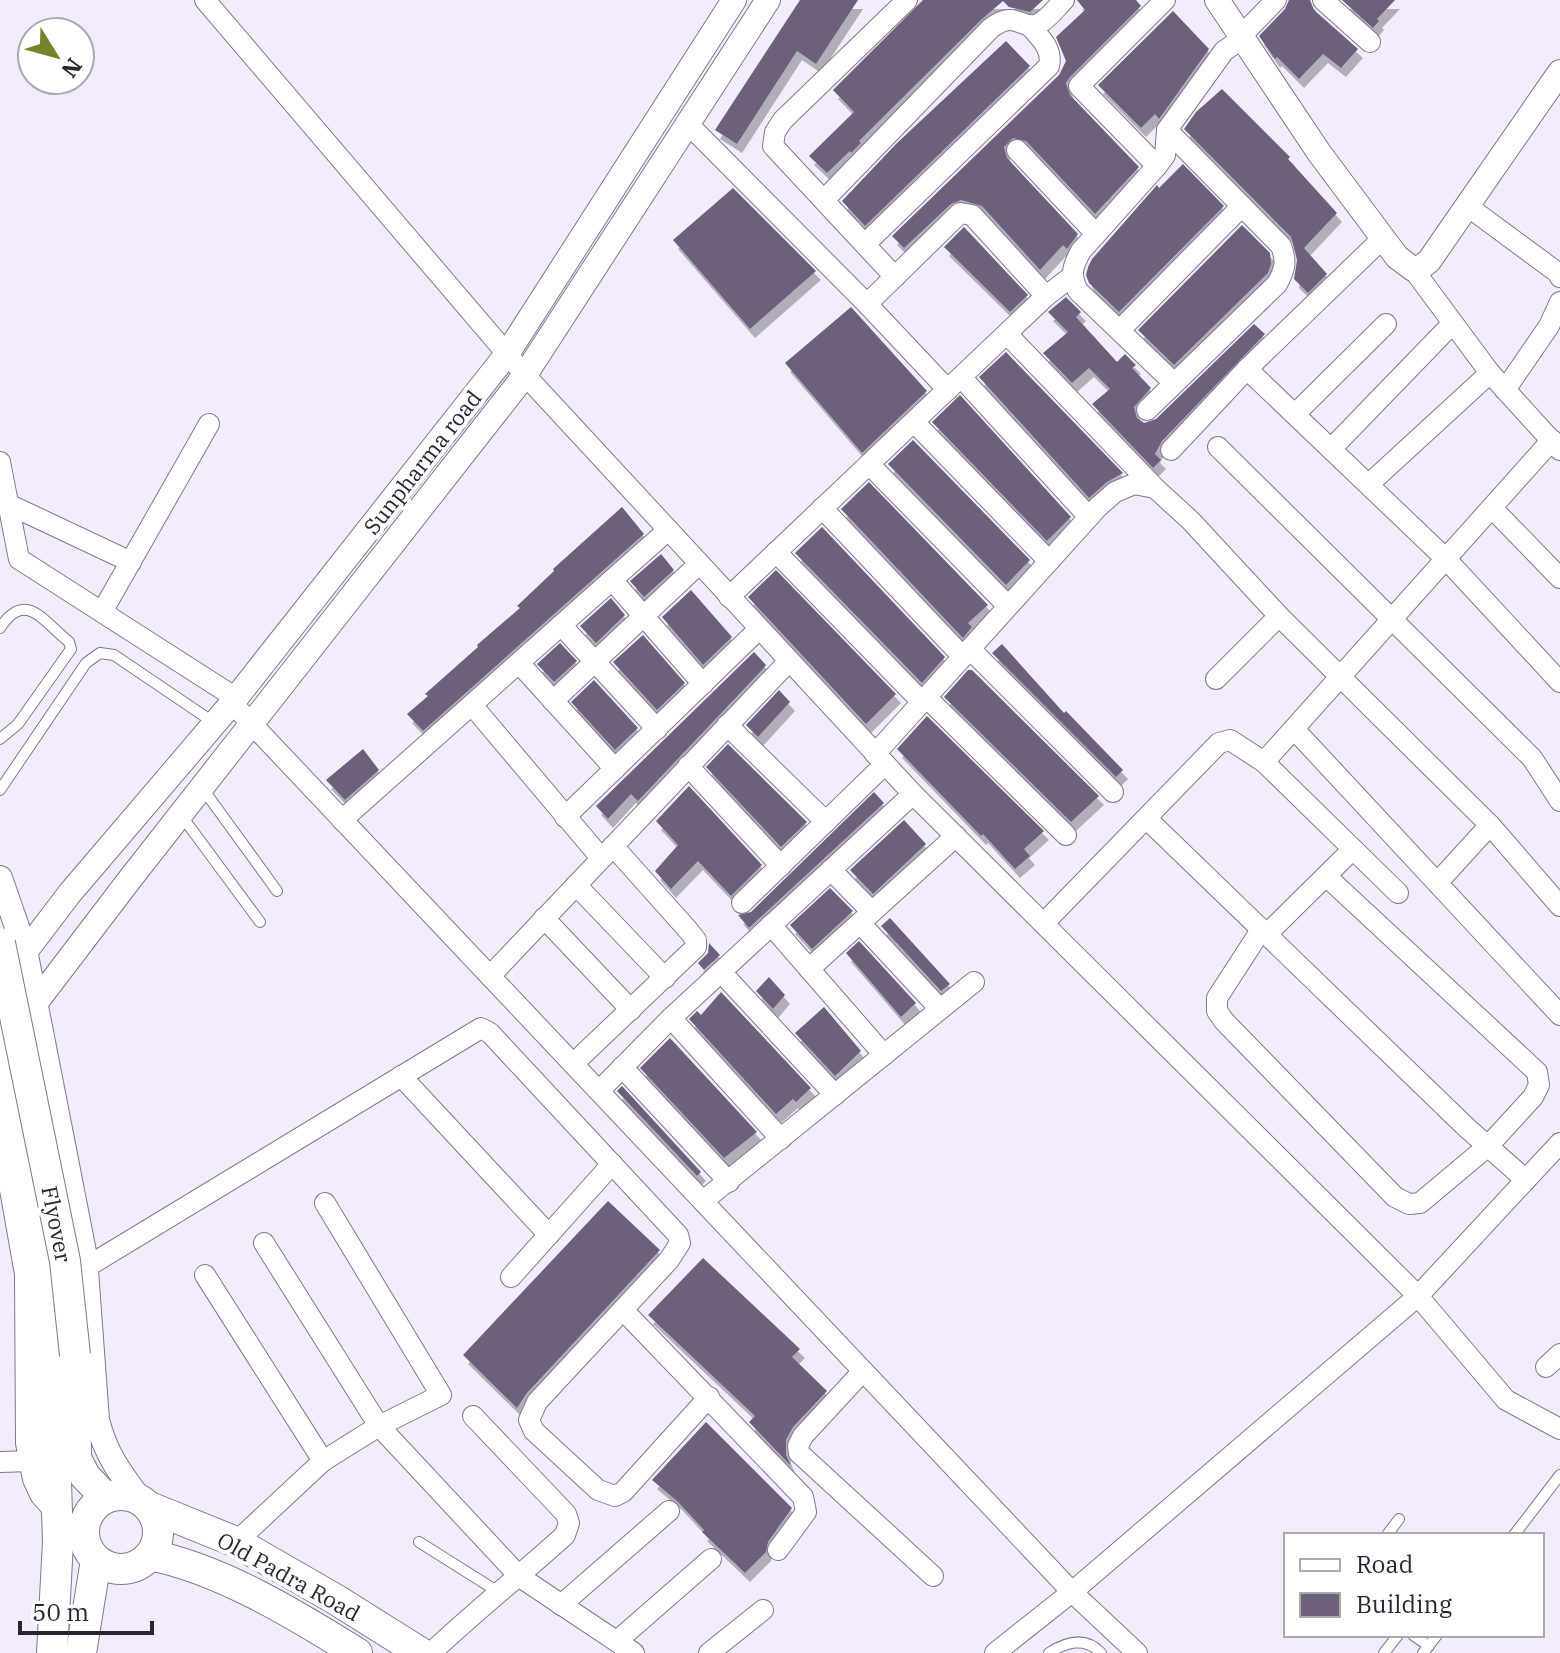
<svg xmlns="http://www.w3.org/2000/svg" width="1560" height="1653" font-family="'IBM Plex Serif',serif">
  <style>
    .building { fill: #6c607c; filter: url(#shadow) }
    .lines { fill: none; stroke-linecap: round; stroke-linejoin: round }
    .service-casing { stroke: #827693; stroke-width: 12 }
    .minor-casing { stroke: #827693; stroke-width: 22 }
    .tertiary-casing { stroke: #827693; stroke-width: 26 }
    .primary-casing { stroke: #827693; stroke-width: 32 }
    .service { stroke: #fff; stroke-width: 10 }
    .minor { stroke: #fff; stroke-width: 20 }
    .tertiary { stroke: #fff; stroke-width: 24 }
    .primary { stroke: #fff; stroke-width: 30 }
    .primary-bridge-casing { stroke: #827693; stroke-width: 32; stroke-linecap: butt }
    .primary-bridge { stroke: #fff; stroke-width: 30 }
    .labels { text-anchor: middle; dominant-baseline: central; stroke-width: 8; stroke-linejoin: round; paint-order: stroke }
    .street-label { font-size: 22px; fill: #2a2531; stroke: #fff }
  </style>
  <defs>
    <filter id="shadow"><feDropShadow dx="5" dy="9" stdDeviation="0" flood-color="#0004"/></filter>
  </defs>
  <rect width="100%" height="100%" fill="#f3edfb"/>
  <g class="building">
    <path d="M800 0H858L816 64 797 51 737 144 715 130Z"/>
    <path d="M923 0H1043L1030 12 1009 7 1003 1 982 19 859 141 861 143 851 153 850 151 827 173 809 156 854 112 833 90Z"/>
    <path d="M1077 0H1136L1141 6 1070 77 1066 83 1070 95 1139 167 1095 214 1026 141 1013 138 1004 147 1007 158 1078 234 1067 249 1063 245 1040 270 982 206 961 200 951 204 904 248 892 236 1059 75 1066 61 1056 37 1085 10Z"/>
    <path d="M1289 0H1310L1314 10 1358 49 1341 68 1323 54 1299 79 1277 57 1275 59 1259 36 1285 9Z"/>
    <path d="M1342 0H1395L1377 19 1379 21 1373 28Z"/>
    <path d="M1173 11 1209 49 1159 119 1155 114 1141 128 1098 85Z"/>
    <path d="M1006 41 1030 66 865 226 842 201 896 144Z"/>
    <path d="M1222 89 1290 157 1288 159 1337 213 1304 248 1327 274 1308 293 1294 279 1297 260 1291 237 1184 129 1196 112Z"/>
    <path d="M1183 164 1224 206 1119 312 1089 283 1086 275 1088 267 1092 259 1157 185 1159 188Z"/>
    <path d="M733 188 816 271 750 329 673 240Z"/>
    <path d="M1242 225 1270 253 1271 264 1268 273 1174 365 1138 330Z"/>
    <path d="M964 227 1028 295 1010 312 944 247Z"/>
    <path d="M1066 297 1081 312 1076 317 1117 362 1125 354 1136 365 1132 368 1151 388 1134 407 1137 418 1144 423 1156 419 1254 324 1265 334 1162 441 1155 454 1161 460 1153 468 1092 404 1110 389 1089 368 1072 383 1043 353 1068 332 1048 312Z"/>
    <path d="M851 307 927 391 862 453 785 363Z"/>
    <path d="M1006 352 1123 473 1107 482 1089 498 979 377Z"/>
    <path d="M960 395 1071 517 1047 541 932 422Z"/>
    <path d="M913 440 1030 560 1006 585 888 464Z"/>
    <path d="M869 482 988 605 968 623 972 627 963 638 841 509Z"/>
    <path d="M622 507 644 534 423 731 407 714 428 696 425 694 478 647 477 645 520 608 517 606 554 571 553 569Z"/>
    <path d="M822 527 945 657 922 683 795 553Z"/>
    <path d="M661 554 674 570 644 597 630 581Z"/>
    <path d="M776 570 896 694 866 724 748 597Z"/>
    <path d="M691 590 732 637 703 665 662 617Z"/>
    <path d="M611 598 625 615 596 643 580 626Z"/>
    <path d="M643 635 685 683 657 710 613 662Z"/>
    <path d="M560 643 577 661 554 682 537 664Z"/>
    <path d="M1002 644 1064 713 1066 711 1123 770 1116 777 992 653Z"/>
    <path d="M754 652 766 665 762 670 638 801 631 794 608 819 596 806Z"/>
    <path d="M968 670H972L1099 796 1071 822 944 697Z"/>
    <path d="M594 680 638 728 615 750 571 702Z"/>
    <path d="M779 690 790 702 758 737 746 725Z"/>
    <path d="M927 716 1044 831 1024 849 1030 856 1015 869 983 834 981 836 897 749Z"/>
    <path d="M728 744 807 822 781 847 706 767Z"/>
    <path d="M363 749 379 770 345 800 326 780Z"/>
    <path d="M689 786 762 865 731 896 698 861 671 889 655 871 678 845 656 821Z"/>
    <path d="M874 792 884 803 749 928 738 915 751 912Z"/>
    <path d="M904 820 926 844 873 894 850 870Z"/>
    <path d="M830 888 853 911 812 949 790 925Z"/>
    <path d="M890 918 950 984 941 991 881 926Z"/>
    <path d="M859 941 916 1003 901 1017 846 953Z"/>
    <path d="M709 943 720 955 704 970 698 963 708 953Z"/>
    <path d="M769 977 785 995 773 1009 756 991Z"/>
    <path d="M721 992 811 1088 796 1102 793 1099 776 1114 689 1019 697 1011 701 1015Z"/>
    <path d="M824 1007 861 1051 835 1076 795 1033Z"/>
    <path d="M670 1038 757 1132 724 1158 640 1068Z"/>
    <path d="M622 1086 701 1172 697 1176 617 1091Z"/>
    <path d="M608 1201 660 1250 527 1393 517 1408 463 1355Z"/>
    <path d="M703 1258 800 1349 792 1357 827 1391 793 1427 786 1440V1455L791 1466 749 1422 755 1416 648 1315Z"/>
    <path d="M706 1422 792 1508 768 1542 766 1552 745 1573 702 1532 704 1530 678 1502 652 1480Z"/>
  </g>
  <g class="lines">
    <defs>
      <g id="service">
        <path d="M0 628C25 589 43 621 69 642L71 649 18 724 0 739"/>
        <path d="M203 789 277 891"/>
        <path d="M0 790 86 663 100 653 114 655 213 722"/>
        <path d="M181 815 260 922"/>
        <path d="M1387 1535 1399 1519"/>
        <path d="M1514 1535 1560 1475"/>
        <path d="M419 1542 500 1593"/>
        <path d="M1413 1635 1429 1646"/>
        <path d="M1049 1653C1066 1642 1085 1636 1101 1653"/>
        <path d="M1384 1653 1398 1635"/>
        <path d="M1423 1653 1437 1635"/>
      </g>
      <g id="minor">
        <path d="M205 0 525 375 913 794 1418 1296 1506 1400 1560 1429"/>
        <path d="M1323 0 1370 42"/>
        <path d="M1242 35 1276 0"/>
        <path d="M688 124 867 304 948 390"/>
        <path d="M1017 150 1096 234"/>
        <path d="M1157 166 1079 86 1165 0"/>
        <path d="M824 200 991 28C1018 8 1021 33 1040 23 1048 19 1057 7 1064 0"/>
        <path d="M1466 205 1558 273 1560 277"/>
        <path d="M865 244 1049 66C1053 48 1040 38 1029 25"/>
        <path d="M1413 269 1490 373 1560 450"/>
        <path d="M895 277 773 146 775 132 783 120 907 0"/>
        <path d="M867 304 960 213 972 215 1046 296"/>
        <path d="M1120 330 1242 206"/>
        <path d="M1007 334 1155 488"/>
        <path d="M1247 369 1446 559 1560 682"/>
        <path d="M961 377 1089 517"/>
        <path d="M1174 383 1078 291C1070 275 1072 267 1081 251L1157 166 1165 155 1167 130 1224 51 1244 37"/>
        <path d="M1505 390 1549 326 1560 302"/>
        <path d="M1147 410 1277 284C1285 270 1287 261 1281 246L1167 130"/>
        <path d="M1295 414 1386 324"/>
        <path d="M914 422 1049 561"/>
        <path d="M1218 447 1532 758 1560 801"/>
        <path d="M1331 449 1452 324"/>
        <path d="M1171 450 1247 369 1383 238"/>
        <path d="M0 462 19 559 236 698"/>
        <path d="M869 464 1008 606"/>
        <path d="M1369 484 1490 373"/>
        <path d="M8 504 131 562"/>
        <path d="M822 508 963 657"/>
        <path d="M1492 508 1560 578"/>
        <path d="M776 552 922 702"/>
        <path d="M612 580 703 684"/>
        <path d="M729 597 1046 296 1071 277"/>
        <path d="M102 612 209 424"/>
        <path d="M561 625 657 729"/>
        <path d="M970 649 1113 792"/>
        <path d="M519 663 615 769"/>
        <path d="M1216 679 1279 616"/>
        <path d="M926 697 1066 835"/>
        <path d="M553 701 699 564"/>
        <path d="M232 703 1072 1592 1137 1653"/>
        <path d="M472 705 601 858"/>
        <path d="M727 725 826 822"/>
        <path d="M1294 729 1560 1015"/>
        <path d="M875 754 1098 507 1115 492 1134 484 1155 488 1191 521 1279 616 1490 825"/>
        <path d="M1264 762 1552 440"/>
        <path d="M688 766 781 866"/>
        <path d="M565 817 759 629"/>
        <path d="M1147 819 1467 1128 1526 1180"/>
        <path d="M342 820 667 531"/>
        <path d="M831 870 872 912"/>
        <path d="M1438 882 1490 825 1560 906"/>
        <path d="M576 885 665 978"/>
        <path d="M742 903 885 764"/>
        <path d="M544 918 631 1010"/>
        <path d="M860 923 940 1009"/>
        <path d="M1044 923 1219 743 1230 740 1264 762 1398 893"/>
        <path d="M771 925 884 1055"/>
        <path d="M1261 930 1217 998V1011L1224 1021 1395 1197 1409 1204 1420 1203 1488 1146 1533 1097 1539 1085 1537 1072 1326 876"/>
        <path d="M1266 935 1353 849"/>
        <path d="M809 969 956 836"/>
        <path d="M721 972 835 1095"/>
        <path d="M490 976 789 661"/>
        <path d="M671 1018 781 1139"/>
        <path d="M573 1064 696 947V940L688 930 613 846"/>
        <path d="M622 1067 729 1182"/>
        <path d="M401 1076 549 1235"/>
        <path d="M599 1091 671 1018 913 794"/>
        <path d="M703 1201 974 982"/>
        <path d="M264 1243 379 1426 520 1577 634 1653"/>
        <path d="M85 1268 481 1028 490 1033 678 1235 680 1243 669 1260 537 1402 529 1420 534 1431 598 1490 615 1496 623 1492 709 1397"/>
        <path d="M205 1275 323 1461"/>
        <path d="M511 1277 612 1164"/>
        <path d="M623 1310 803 1497 806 1512 778 1550"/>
        <path d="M1546 1367 1560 1354"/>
        <path d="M863 1371 803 1436 798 1446 799 1453 933 1576"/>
        <path d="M0 1462 31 1461"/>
        <path d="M236 1542 323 1461 379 1426 441 1395 325 1203"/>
        <path d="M561 1605 669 1511"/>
        <path d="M617 1641 711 1559"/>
        <path d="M431 1653C474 1612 521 1575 565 1535L569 1523 566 1514 473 1416"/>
        <path d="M709 1653 763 1610"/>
        <path d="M995 1653 1072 1592 1418 1296 1560 1143"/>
      </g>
      <g id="tertiary">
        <path d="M1217 0 1320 154 1397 257 1413 269 1420 268 1429 261 1560 72"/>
        <path d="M0 878 25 950 85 1257 97 1420C106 1455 120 1473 141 1501"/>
        <path d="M0 985 70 893 232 703 507 354 734 0"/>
        <path d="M34 1005 130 879 525 375 768 0"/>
        <path d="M0 1122 27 1274 28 1443 35 1479 42 1494 57 1511"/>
      </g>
      <g id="primary">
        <path d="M0 1032 44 1267 52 1360 58 1542 52 1653"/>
        <path d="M75 1355 76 1458 85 1476 106 1498"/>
        <circle cx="121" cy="1532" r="37"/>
        <path d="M152 1508 236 1542 335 1599 421 1653"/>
        <path d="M150 1555C221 1569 296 1615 357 1653"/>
        <path d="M81 1653 96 1560"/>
      </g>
    </defs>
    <use href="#service" class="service-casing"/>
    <use href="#minor" class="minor-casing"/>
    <use href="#tertiary" class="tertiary-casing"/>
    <use href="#primary" class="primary-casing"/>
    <use href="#service" class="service"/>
    <use href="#minor" class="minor"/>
    <use href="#tertiary" class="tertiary"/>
    <use href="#primary" class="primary"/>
    <defs>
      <path id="primary-bridge" d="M0 943 65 1261 75 1355"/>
    </defs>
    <use href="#primary-bridge" class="primary-bridge-casing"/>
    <use href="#primary-bridge" class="primary-bridge"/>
  </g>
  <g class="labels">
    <g class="street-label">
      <text transform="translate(422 462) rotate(-52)">Sunpharma road</text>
      <text transform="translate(57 1224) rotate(79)">Flyover</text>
      <text transform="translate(289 1576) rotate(29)">Old Padra Road</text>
    </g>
  </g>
  <rect x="1284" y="1533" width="260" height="104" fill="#ffffff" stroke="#aaa8ad" stroke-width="2"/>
  <rect x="1300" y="1559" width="40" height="12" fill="#ffffff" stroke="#aaa8ad" stroke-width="2"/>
  <text x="1356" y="1573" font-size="24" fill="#2a2531">Road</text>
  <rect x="1300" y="1593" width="40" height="24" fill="#6c607c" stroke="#aaa8ad" stroke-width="2"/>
  <text x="1356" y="1613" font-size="24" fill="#2a2531">Building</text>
  <g transform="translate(56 56) rotate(127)"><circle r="38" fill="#ffffff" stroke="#aaa8ad" stroke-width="2"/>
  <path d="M0-6L14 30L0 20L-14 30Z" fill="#7a812c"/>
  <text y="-12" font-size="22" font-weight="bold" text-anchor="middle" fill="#2a2531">N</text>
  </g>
  <path d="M20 1621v12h132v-12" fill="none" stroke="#2a2531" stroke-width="4"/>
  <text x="32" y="1621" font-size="24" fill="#2a2531" stroke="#ffffff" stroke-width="6" paint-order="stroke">50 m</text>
</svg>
